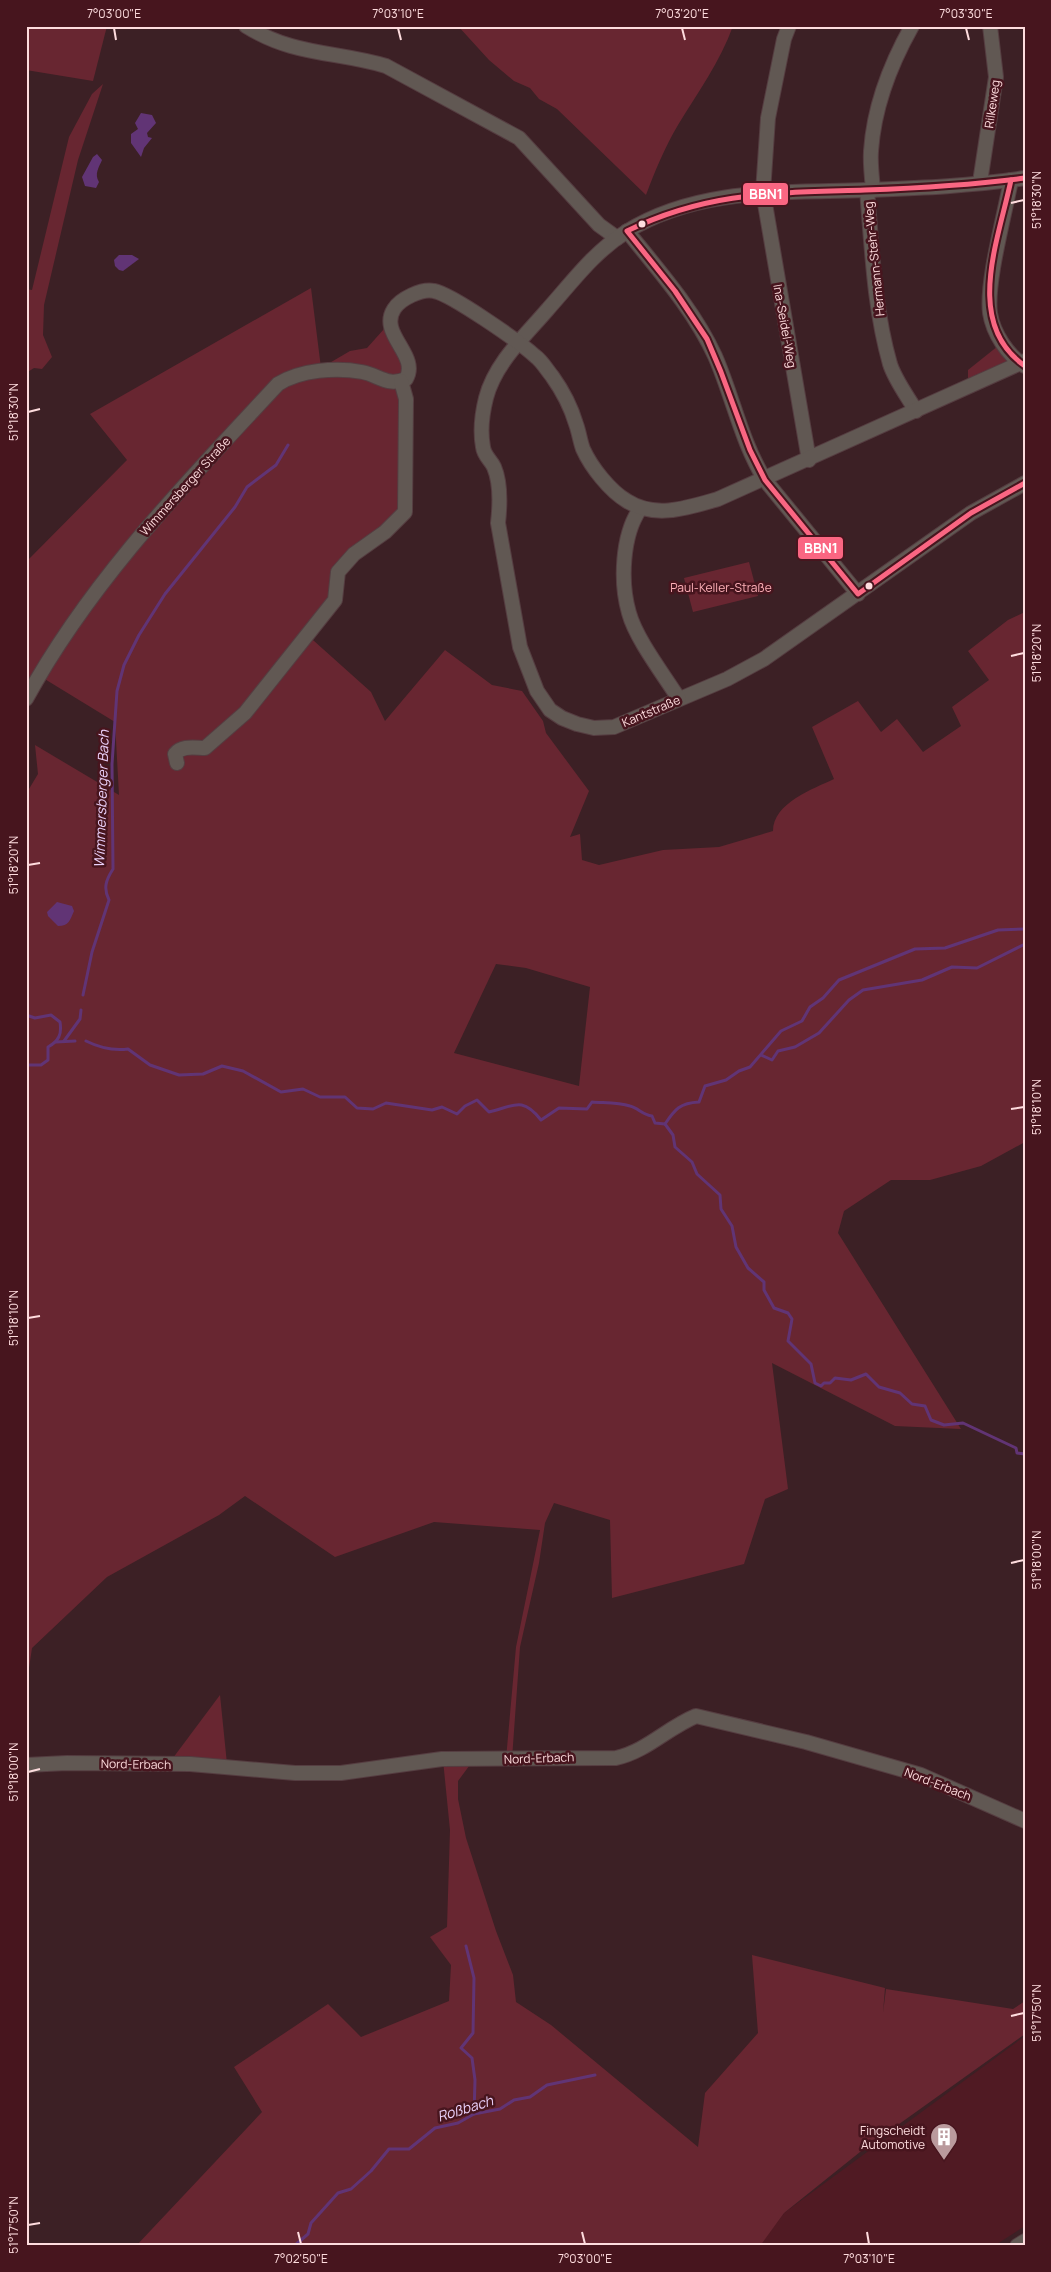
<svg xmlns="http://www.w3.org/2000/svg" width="1051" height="2272" font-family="Manrope,sans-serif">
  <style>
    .built { fill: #501a23 }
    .green { fill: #682631; fill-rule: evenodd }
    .water { fill: #613475 }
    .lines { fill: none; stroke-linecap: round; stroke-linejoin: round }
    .stream { stroke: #613475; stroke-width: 3 }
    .minor-casing { stroke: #553d41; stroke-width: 16 }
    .minor { stroke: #615853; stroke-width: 14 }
    .bus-1-casing { stroke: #47151e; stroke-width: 9 }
    .bus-1 { stroke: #fa6682; stroke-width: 5 }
    .ticks { fill: none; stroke: #fedcde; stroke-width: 2 }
    .bus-dot { fill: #fedcde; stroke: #47151e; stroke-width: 2 }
    .labels { text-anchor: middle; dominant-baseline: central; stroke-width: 5; stroke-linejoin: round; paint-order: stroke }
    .street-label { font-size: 12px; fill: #fedcde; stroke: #47151e }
    .park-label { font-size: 12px; fill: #feb0b8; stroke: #47151e }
    .poi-label { font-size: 12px; fill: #fedcde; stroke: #47151e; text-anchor: end }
    .water-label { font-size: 14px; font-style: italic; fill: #ebd1fa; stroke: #47151e }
    .line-badge { stroke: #47151e; stroke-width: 2 }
    .badge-label { font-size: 14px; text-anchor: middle; font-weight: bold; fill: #fff }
    .neatline { fill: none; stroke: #fedcde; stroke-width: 2 }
    .ticks-label { font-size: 12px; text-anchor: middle; fill: #fedcde }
  </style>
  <rect width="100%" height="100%" fill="#3c2025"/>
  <path class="built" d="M1025 2036V2226L994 2246H759L784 2213Z"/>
  <g class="green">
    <path d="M26 26H107L93 81 26 70Z"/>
    <path d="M458 26H733C720 62 698 92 678 125 665 147 655 171 646 195L557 109 539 99 530 88 514 81 489 60Z"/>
    <path d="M103 84 78 160 44 305 43 335 52 357 42 369 34 368 26 373V289L32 290 69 137 92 94Z"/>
    <path d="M311 288 321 368 350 351 367 348 384 329 405 367 398 378 401 504 395 513 335 570 328 597 304 632 371 692 385 721 445 650 492 685 522 691 543 721 546 733 589 791 570 837 580 834 582 860 599 865 663 850 719 847 773 831C773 803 813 789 834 779L812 727 858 701 881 732 897 719 923 752 961 726 952 707 989 680 968 651 1008 620 1025 612V1142L981 1166 930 1180H891L844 1211 838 1233 961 1429 895 1426 772 1363 788 1489 765 1499 744 1564 612 1598 610 1520 554 1503 545 1523 539 1563 520 1647 512 1759H506L516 1647 540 1530 434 1522 335 1557 245 1496 219 1515 107 1577 32 1648 26 1688V794L38 774 35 745 119 795 115 722 43 678 26 686V562L127 460 90 414ZM496 964 526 968 590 987 579 1086 454 1053Z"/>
    <path d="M998 346 1008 363 968 380V370Z"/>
    <path d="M749 562 758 596 693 612 684 578Z"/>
    <path d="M220 1695 227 1764 170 1762Z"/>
    <path d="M475 1758 458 1781V1799L466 1838 496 1931 513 1975 516 2002 551 2025 698 2147 705 2093 758 2033 752 1955 885 1988 883 2013 886 1989 1013 2009 1025 2001V2034L860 2152 784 2213 760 2246H136L262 2112 234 2067 328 2004 361 2037 449 2001 451 1965 430 1937 447 1927 450 1830 443 1760Z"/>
  </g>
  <g class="water">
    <path d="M141 113 152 115 156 123 147 133 148 137 152 138 144 148 141 157 131 143V134L138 129 135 123Z"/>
    <path d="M97 154 102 160C99 167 94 174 99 182L96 188 85 186 82 177 93 157Z"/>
    <path d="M119 255H132L139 259 123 271 119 270 115 266 114 260Z"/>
    <path d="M57 902 72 906 74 911C70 920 69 926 58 926L48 916 47 912Z"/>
  </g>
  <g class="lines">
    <g class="stream">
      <path d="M83 995 92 952 109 900C103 888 106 880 113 869L112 764 117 691 124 665 139 635 165 594 235 507 247 487 276 465 288 445"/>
      <path d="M26 1015 35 1018 51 1015 60 1022C62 1034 59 1041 48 1047V1060L41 1065H26"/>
      <path d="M64 1041 80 1019 81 1010"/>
      <path d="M86 1041C100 1048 112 1051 128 1049L150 1065 179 1075 203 1074 222 1066 243 1071 281 1092 303 1089 320 1097H345L357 1108 373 1109 386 1103 432 1110 442 1107 457 1114 465 1106 477 1100 489 1112C514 1106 522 1096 541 1120L559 1108 587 1109 592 1102C604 1103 618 1102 630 1106 638 1108 643 1115 652 1116L655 1123 665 1124"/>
      <path d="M56 1042 75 1041"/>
      <path d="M761 1055 772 1060 778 1051 795 1047 819 1033 849 1000 863 990 922 980 952 967 977 968 1025 944"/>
      <path d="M665 1124 673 1135 675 1147 692 1162 697 1174 720 1195 721 1209 732 1226 736 1247 748 1268 764 1282V1290L774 1308 788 1313 792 1319 788 1341 811 1364 815 1383 821 1386 824 1383H830L835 1378 851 1380 866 1374 879 1387 900 1393 912 1404 925 1406 931 1420 944 1425 963 1423 1016 1448 1017 1453 1025 1454"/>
      <path d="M665 1124C675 1109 680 1103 699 1102L705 1086 726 1080 739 1071 750 1067 781 1031 802 1021 810 1007 823 998 839 980 915 949 945 948 998 930 1025 929"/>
      <path d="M466 1946 474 1978 473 2033 461 2048 472 2058 475 2080 474 2114"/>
      <path d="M294 2246 308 2234 311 2223 338 2193 351 2189 371 2171 389 2149H409L435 2128 458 2123 474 2114 500 2109 514 2100 530 2097 547 2085 595 2075"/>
    </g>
    <defs>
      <g id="minor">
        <path d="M246 26C294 56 335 51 386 66L519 138 599 225 617 238"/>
        <path d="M789 26 784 39 768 118 763 192 809 460"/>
        <path d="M1025 178C973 186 918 188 866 190 785 193 698 187 626 232 594 252 573 281 548 309 525 336 495 363 486 398 482 414 480 431 483 447 484 456 491 460 494 467 501 483 500 505 498 523L520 647 537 691 550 710 562 718 577 724 594 728 614 727 727 679 764 659 971 513 1025 483"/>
        <path d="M1011 180C1005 214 986 282 990 313 993 333 1008 356 1025 366"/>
        <path d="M980 182 996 77 990 26"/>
        <path d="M867 190C872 248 874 308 890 364 895 380 908 397 916 411"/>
        <path d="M873 190C872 177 870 163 871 151 874 106 890 65 912 26"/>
        <path d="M627 231C659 271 694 310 715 356 733 397 741 441 765 480L858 594"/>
        <path d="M640 509C622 535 620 582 629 613 636 639 664 675 679 699"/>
        <path d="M26 699C91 580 187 482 278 384 300 370 336 367 362 372 379 375 387 387 406 379 420 355 378 334 394 309 400 299 422 288 434 291 451 294 520 342 535 356 542 361 547 370 552 376 562 390 571 407 576 424 579 432 580 441 583 449 591 467 610 491 627 501 655 519 687 508 718 499L1025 361"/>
        <path d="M177 763 175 754C182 745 195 748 205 748L245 713 335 600 338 572 354 554 385 532 405 512 406 399 401 381"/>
        <path d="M26 1765 67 1763 190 1764 295 1773H341L442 1759 616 1758C647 1751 667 1728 696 1716L806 1742 921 1775 1025 1821"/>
        <path d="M1017 2246 1025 2241"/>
      </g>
    </defs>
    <use href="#minor" class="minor-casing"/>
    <use href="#minor" class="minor"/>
    <defs>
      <g id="bus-1">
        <path d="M1025 178C972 185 918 188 865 190 778 193 708 191 627 231L675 291 707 339 721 372 750 450 765 480 858 594 971 513 1025 483"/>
        <path d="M1011 180C999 239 963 323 1025 366"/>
      </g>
    </defs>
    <use href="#bus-1" class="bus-1-casing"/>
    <use href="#bus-1" class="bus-1"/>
  </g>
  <path class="ticks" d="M114 28 116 40M398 28 401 40M682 28 685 40M966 28 969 40M1011 203 1024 200M28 412 40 409M1011 656 1024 653M28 865 40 863M1011 1109 1024 1107M28 1318 40 1316M1011 1563 1024 1560M28 1772 40 1769M1011 2016 1024 2013M28 2225 40 2223M298 2232 301 2244M582 2232 585 2244M867 2232 869 2244"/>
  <defs>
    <symbol id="building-pin" viewBox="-11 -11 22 30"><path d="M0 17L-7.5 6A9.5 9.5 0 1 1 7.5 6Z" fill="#ba9a9d" stroke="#47151e"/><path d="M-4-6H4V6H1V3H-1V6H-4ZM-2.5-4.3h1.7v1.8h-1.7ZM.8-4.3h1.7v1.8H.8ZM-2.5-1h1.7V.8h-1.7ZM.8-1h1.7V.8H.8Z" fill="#fff"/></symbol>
  </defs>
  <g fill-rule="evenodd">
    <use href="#building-pin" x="928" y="2121" width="32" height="43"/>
  </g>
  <g class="bus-dot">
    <circle cx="642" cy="224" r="4.5"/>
    <circle cx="869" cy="586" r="4.5"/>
  </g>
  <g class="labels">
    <g class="street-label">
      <text transform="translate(992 104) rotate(-82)">Rilkeweg</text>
      <text transform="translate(874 259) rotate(-96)">Hermann-Stehr-Weg</text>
      <text transform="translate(785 326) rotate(80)">Ina-Seidel-Weg</text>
      <text transform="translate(185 486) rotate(-48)">Wimmersberger Straße</text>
      <text transform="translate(651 711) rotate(-23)">Kantstraße</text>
      <text transform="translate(539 1758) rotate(-2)">Nord-Erbach</text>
      <text transform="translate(136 1764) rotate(1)">Nord-Erbach</text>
      <text transform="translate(938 1784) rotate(21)">Nord-Erbach</text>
    </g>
    <g class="park-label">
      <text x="721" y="587">Paul-Keller-Straße</text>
    </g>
    <g class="poi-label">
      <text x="925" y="2130">Fingscheidt<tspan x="925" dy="14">Automotive</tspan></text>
    </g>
    <g class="water-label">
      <text transform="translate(101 799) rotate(-88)">Wimmersberger Bach</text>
      <text transform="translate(465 2108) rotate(-17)">Roßbach</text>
    </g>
  </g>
  <g class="line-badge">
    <rect x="742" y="182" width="47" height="24" rx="5" fill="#fa6682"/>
    <rect x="797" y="536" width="47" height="24" rx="5" fill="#fa6682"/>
  </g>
  <g class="badge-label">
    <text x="766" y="199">BBN1</text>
    <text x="821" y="553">BBN1</text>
  </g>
  <rect width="1051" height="2272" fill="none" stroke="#47151e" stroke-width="55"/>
  <rect x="28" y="28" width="996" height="2216" class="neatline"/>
  <g class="ticks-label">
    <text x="114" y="18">7°03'00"E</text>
    <text x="398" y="18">7°03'10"E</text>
    <text x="682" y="18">7°03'20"E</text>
    <text x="966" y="18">7°03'30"E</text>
    <text transform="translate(1037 200) rotate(-90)" y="4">51°18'30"N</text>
    <text transform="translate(14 412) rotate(-90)" y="4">51°18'30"N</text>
    <text transform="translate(1037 653) rotate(-90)" y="4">51°18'20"N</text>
    <text transform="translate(14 865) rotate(-90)" y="4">51°18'20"N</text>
    <text transform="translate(1037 1107) rotate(-90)" y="4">51°18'10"N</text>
    <text transform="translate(14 1318) rotate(-90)" y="4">51°18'10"N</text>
    <text transform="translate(1037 1560) rotate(-90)" y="4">51°18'00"N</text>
    <text transform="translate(14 1772) rotate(-90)" y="4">51°18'00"N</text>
    <text transform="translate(1037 2013) rotate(-90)" y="4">51°17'50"N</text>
    <text transform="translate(14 2225) rotate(-90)" y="4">51°17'50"N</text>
    <text x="301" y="2263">7°02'50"E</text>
    <text x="585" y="2263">7°03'00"E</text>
    <text x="869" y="2263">7°03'10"E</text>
  </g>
</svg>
